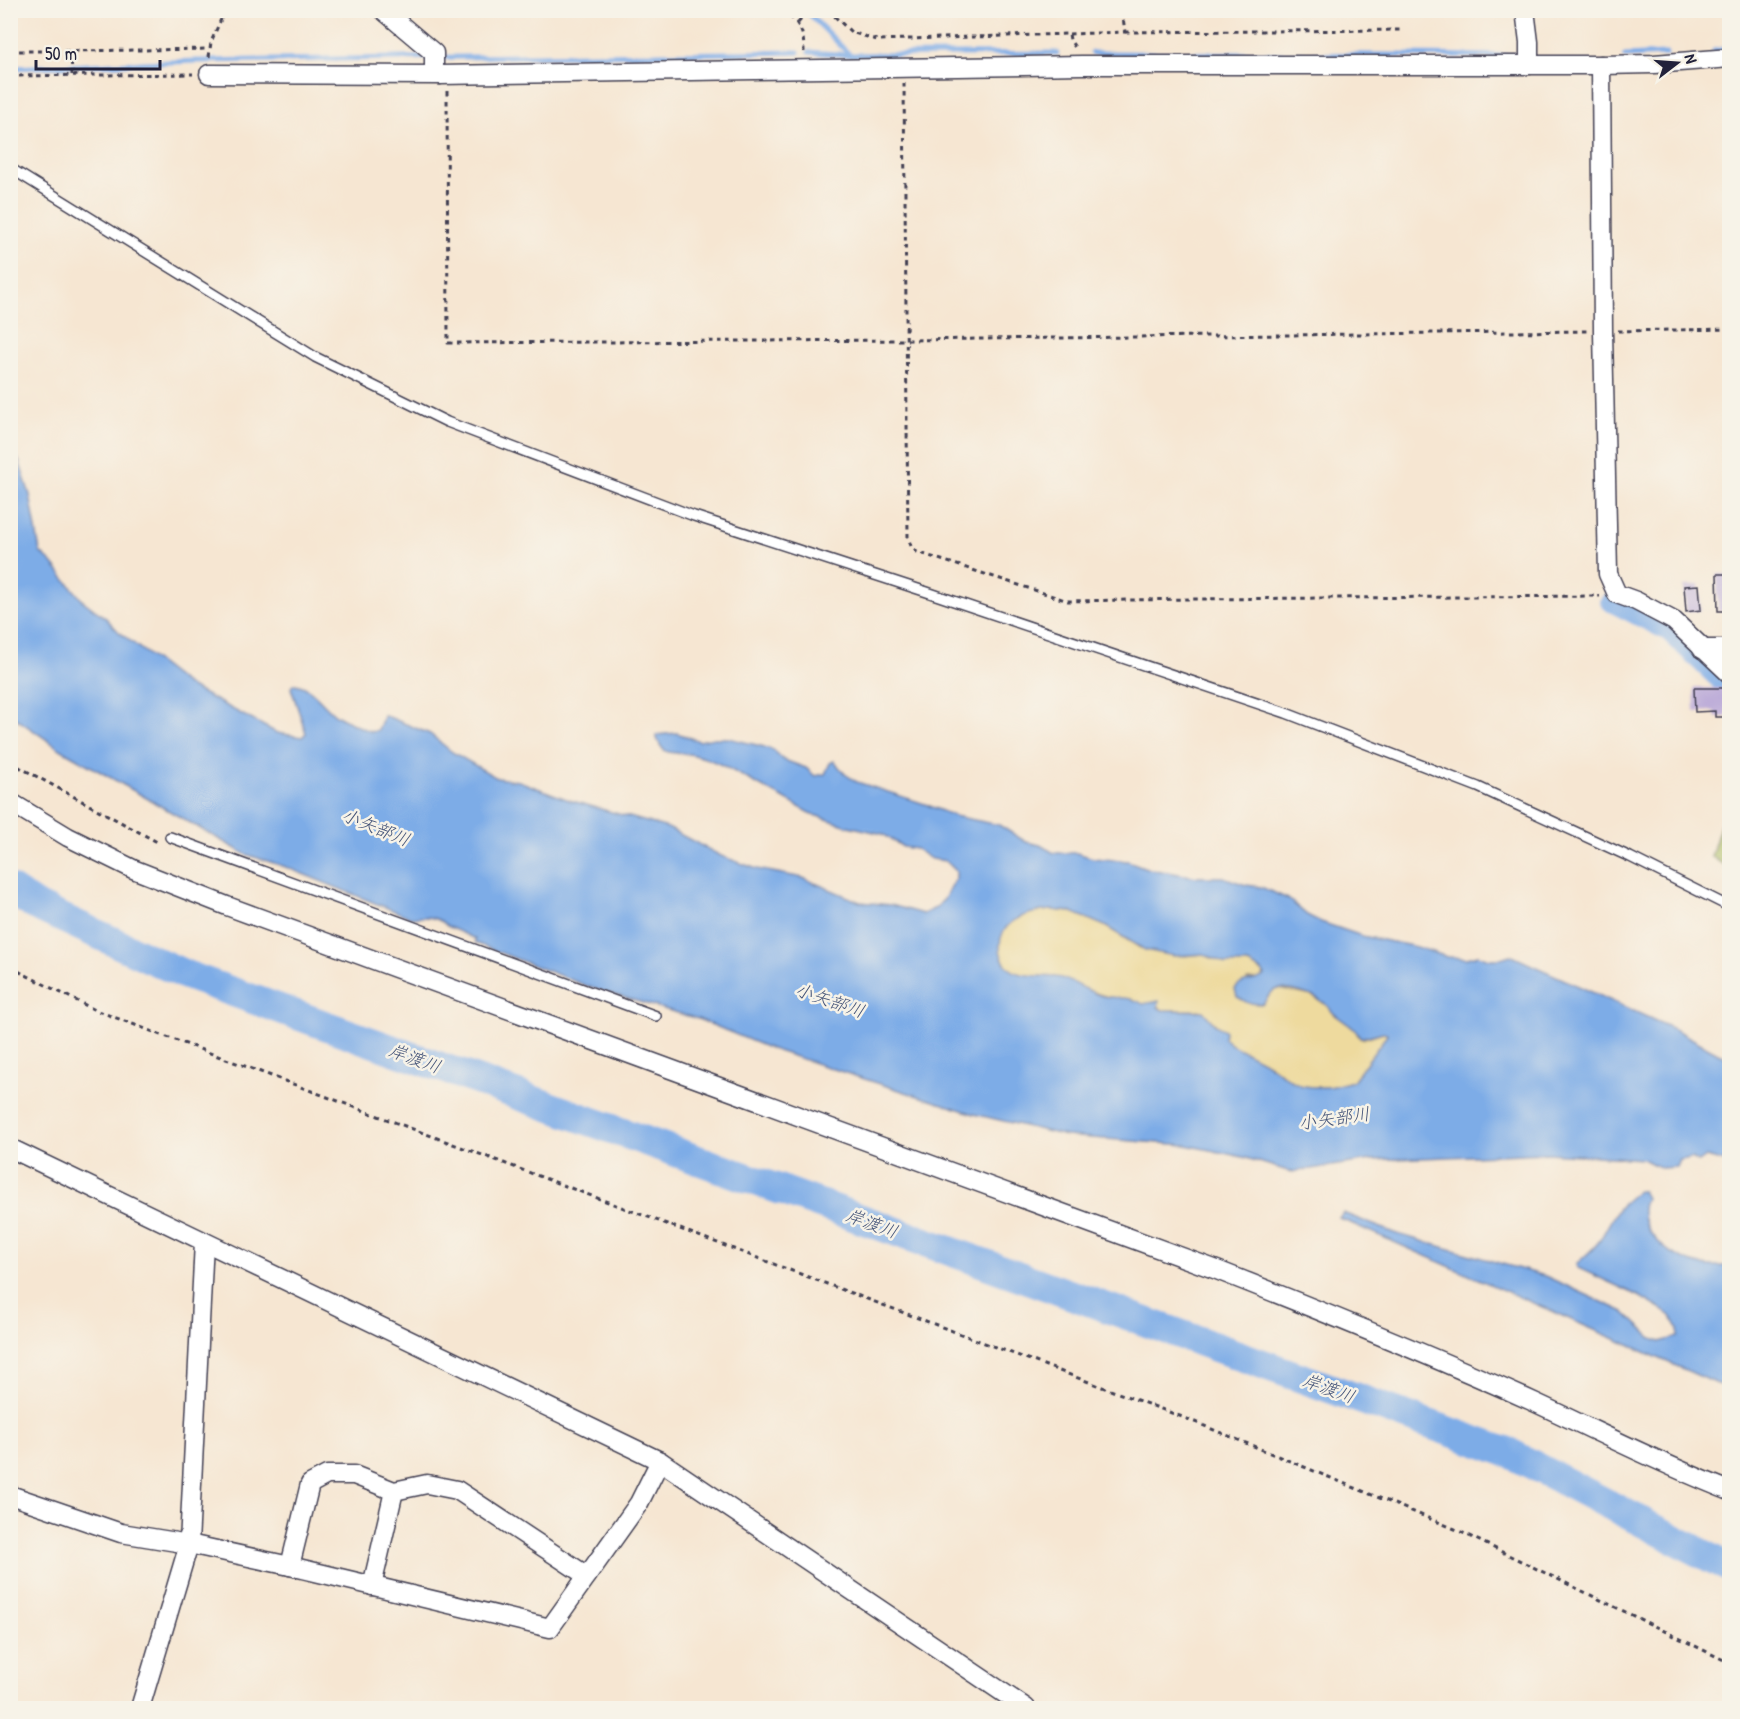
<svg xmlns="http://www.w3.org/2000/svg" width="1740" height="1719" font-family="'Patrick Hand','Klee One',sans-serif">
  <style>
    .green { fill: #abbb5f; stroke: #666e4d; stroke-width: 1.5 }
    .sand { fill: #eeda9e; stroke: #887e6c; stroke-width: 1.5 }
    .water { fill: #7dace7; stroke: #506791; stroke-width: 1.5; fill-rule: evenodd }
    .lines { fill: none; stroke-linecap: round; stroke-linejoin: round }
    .stream { stroke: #7dace7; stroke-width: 5 }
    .canal { stroke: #7dace7; stroke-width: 18 }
    .river { stroke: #7dace7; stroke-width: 30 }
    .building { fill: #bbaad8 }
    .service-casing { stroke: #423f52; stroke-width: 12 }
    .minor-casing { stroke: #423f52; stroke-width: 21 }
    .path { stroke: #423f52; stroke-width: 3; stroke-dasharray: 4.5 4.5; stroke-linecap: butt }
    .service { stroke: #fff; stroke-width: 9 }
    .minor { stroke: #fff; stroke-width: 18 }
    .labels { text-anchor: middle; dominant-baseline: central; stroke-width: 5; stroke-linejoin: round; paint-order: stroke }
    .water-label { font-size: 18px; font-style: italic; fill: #425277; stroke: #f7f3e8 }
  </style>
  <rect width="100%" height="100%" fill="#f7f3e8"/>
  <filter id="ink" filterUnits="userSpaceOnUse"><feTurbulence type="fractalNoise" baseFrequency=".0167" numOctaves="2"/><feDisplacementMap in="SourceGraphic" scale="12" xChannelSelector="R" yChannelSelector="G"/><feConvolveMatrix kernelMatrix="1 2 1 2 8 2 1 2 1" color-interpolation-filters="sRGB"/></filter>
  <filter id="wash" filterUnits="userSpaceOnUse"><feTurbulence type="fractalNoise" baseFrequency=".008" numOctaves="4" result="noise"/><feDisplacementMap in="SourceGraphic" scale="24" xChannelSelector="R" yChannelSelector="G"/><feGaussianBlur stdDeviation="1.35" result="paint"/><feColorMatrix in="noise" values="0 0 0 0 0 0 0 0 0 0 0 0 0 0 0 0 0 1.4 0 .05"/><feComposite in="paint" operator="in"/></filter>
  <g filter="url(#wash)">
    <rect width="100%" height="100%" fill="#f6e6d2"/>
    <path class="green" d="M1729 798V869L1711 856Z"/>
    <path class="sand" d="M1052 910 1072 912 1105 926 1140 948 1185 956 1204 954 1213 959 1248 964 1265 973 1261 979 1247 980 1248 1003 1263 1004 1273 990 1279 989 1312 996 1326 1004 1335 1015 1356 1029 1358 1036 1362 1039 1383 1032 1387 1033V1035L1353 1081 1330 1087H1314L1302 1086 1292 1081 1270 1065 1230 1044 1224 1038 1225 1033 1200 1010H1162L1158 1005C1138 1004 1118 1001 1099 994 1086 990 1074 982 1060 978 1045 974 1019 979 1007 967 999 958 997 942 1003 932 1012 916 1035 911 1052 910Z"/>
    <g class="water">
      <path d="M10 448 19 461 30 495 40 552 52 563 83 601 106 618 119 632 187 685 277 733 302 737 306 733 291 688 293 684C311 684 322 705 336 715 347 722 360 727 372 732L378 730 384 715 430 734 452 752 497 778 519 781 569 800 668 828 721 856 757 869 803 878 860 902 891 905 923 914 936 908 944 899 956 878V871L946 861 931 859 916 849 903 847 883 834 848 826 814 815 722 765C711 760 701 756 689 754 670 751 663 758 656 735L677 733 699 741 714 738H728L761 746 773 750 784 760 806 768 815 776 825 774 830 763 834 761 845 774 857 782 925 804 954 816 999 825 1026 842 1040 845 1054 853H1077L1093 858 1128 861 1149 869 1197 877H1223L1246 885 1261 887 1288 899 1307 915 1321 922 1362 936 1417 947 1447 957 1467 958 1478 955 1489 959H1498L1510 955 1678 1031 1729 1059V1163L1706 1157 1699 1162 1691 1158 1680 1160 1677 1167 1661 1168 1643 1159 1547 1153 1371 1160 1291 1172 1243 1157 1186 1145 1066 1136 974 1114 771 1049 698 1019 595 989 475 943V939L447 926C438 916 424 916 412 918L283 866 245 854 62 750 11 715ZM1052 910 1072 912 1105 926 1145 950 1174 956 1204 954 1226 964H1248L1262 971 1265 975C1256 984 1244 977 1235 989L1237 997 1248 1003 1263 1004C1267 999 1270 992 1275 990 1284 986 1312 995 1320 1000 1327 1004 1331 1012 1337 1016 1348 1025 1354 1026 1360 1038L1383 1032 1387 1033V1035L1353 1081 1330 1087H1314L1302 1086 1292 1081 1263 1061 1230 1044 1224 1038 1225 1030 1215 1025 1203 1011 1162 1010 1158 1007 1159 1001 1143 1004C1130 995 1115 1000 1099 995 1085 990 1071 979 1056 977 1049 977 1019 975 1015 972 996 961 995 935 1012 922 1023 914 1039 911 1052 910Z"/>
      <path d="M1638 1191H1642L1646 1198C1632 1228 1670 1258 1697 1264 1707 1267 1719 1266 1729 1266V1389L1339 1218 1343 1213 1394 1233 1545 1276 1624 1312 1653 1339 1660 1342 1678 1337V1328L1671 1316 1666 1312 1639 1296 1578 1268 1576 1264C1584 1257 1594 1249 1600 1240 1614 1217 1614 1208 1638 1191Z"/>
    </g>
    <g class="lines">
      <g class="stream">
        <path d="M805 10 850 55"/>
        <path d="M1714 51 1730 48"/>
        <path d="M809 52 850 55 1057 53"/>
        <path d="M1092 53 1525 56"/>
        <path d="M1625 56 1666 54"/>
        <path d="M10 68 197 61 798 52"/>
      </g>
      <path class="canal" d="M1609 602 1668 632 1730 691"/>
      <path class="river" d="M10 889 34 905 186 975 1512 1454 1730 1568"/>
    </g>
    <g id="blocks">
      <g class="building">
        <path d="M1717 574H1730V611H1718Z"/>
        <path d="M1699 585 1701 610 1686 612 1684 586Z"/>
        <path d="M1694 688H1726L1727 717H1715V711L1695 712Z"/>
      </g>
    </g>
  </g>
  <g filter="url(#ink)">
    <use href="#blocks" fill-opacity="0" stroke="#423f52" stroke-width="1.5"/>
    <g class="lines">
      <defs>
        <g id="service">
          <path d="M10 168 315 357 447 422 694 516 927 592 1286 713 1478 787 1630 857 1730 907"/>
          <path d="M170 837 656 1016"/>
        </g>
        <g id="minor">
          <path d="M383 10 434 53V70L440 75"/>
          <path d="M1525 10 1529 42V65"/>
          <path d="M1601 65 1603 331 1608 574 1617 594 1636 601 1674 621 1730 674"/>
          <path d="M209 74 440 75 1082 65H1601L1654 64 1730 58"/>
          <path d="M1702 649H1730"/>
          <path d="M10 802 68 837 133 869 227 906 1217 1270C1324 1312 1430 1355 1534 1402 1599 1432 1663 1465 1730 1491"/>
          <path d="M10 1148 660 1461 1026 1708"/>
          <path d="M10 1495 121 1533 189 1544 290 1566 550 1628 639 1503 660 1461"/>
          <path d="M290 1566 310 1484 327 1475H354L394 1491 427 1484 457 1490 587 1576"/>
          <path d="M372 1586 394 1491"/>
          <path d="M140 1708 189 1544 204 1242"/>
        </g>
      </defs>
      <use href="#service" class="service-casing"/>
      <use href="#minor" class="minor-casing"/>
      <g class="path">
        <path d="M783 10C801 25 804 31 804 54"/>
        <path d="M828 10 851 32 877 40 1069 34 1070 40 1076 49"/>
        <path d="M798 23 809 10"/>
        <path d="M1125 32 1404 30"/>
        <path d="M1069 34 1125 32 1122 10"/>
        <path d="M10 51H71"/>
        <path d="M209 57 211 42 225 10"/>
        <path d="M72 75 71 51 209 49"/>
        <path d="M10 76 193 74"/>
        <path d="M904 83 908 537 911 546 917 552 1068 601 1192 599 1600 596"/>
        <path d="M447 91 448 343 907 340 1587 331"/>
        <path d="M1618 331 1730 329"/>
        <path d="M10 762 159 843"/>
        <path d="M10 967 95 1010 1185 1418 1455 1529 1730 1663"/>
      </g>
      <use href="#service" class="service"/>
      <use href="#minor" class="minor"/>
    </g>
  </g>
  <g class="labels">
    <g class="water-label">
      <text transform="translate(376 827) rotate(22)">小矢部川</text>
      <text transform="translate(830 1000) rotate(19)">小矢部川</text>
      <text transform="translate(415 1058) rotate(20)">岸渡川</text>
      <text transform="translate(1334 1118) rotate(-8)">小矢部川</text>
      <text transform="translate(872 1223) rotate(20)">岸渡川</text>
      <text transform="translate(1329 1388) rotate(20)">岸渡川</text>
    </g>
  </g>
  <rect width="1740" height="1719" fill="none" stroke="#f7f3e8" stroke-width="36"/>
  <g transform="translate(1677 63) rotate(73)" stroke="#f7f3e8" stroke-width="4.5" paint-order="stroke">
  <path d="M0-4.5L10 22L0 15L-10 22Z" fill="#22223b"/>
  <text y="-9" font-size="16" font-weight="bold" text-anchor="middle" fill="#22223b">N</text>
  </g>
  <path d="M36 60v9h124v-9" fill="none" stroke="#22223b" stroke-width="3"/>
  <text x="45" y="60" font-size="18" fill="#22223b" stroke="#f7f3e8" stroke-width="4.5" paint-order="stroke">50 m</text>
</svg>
